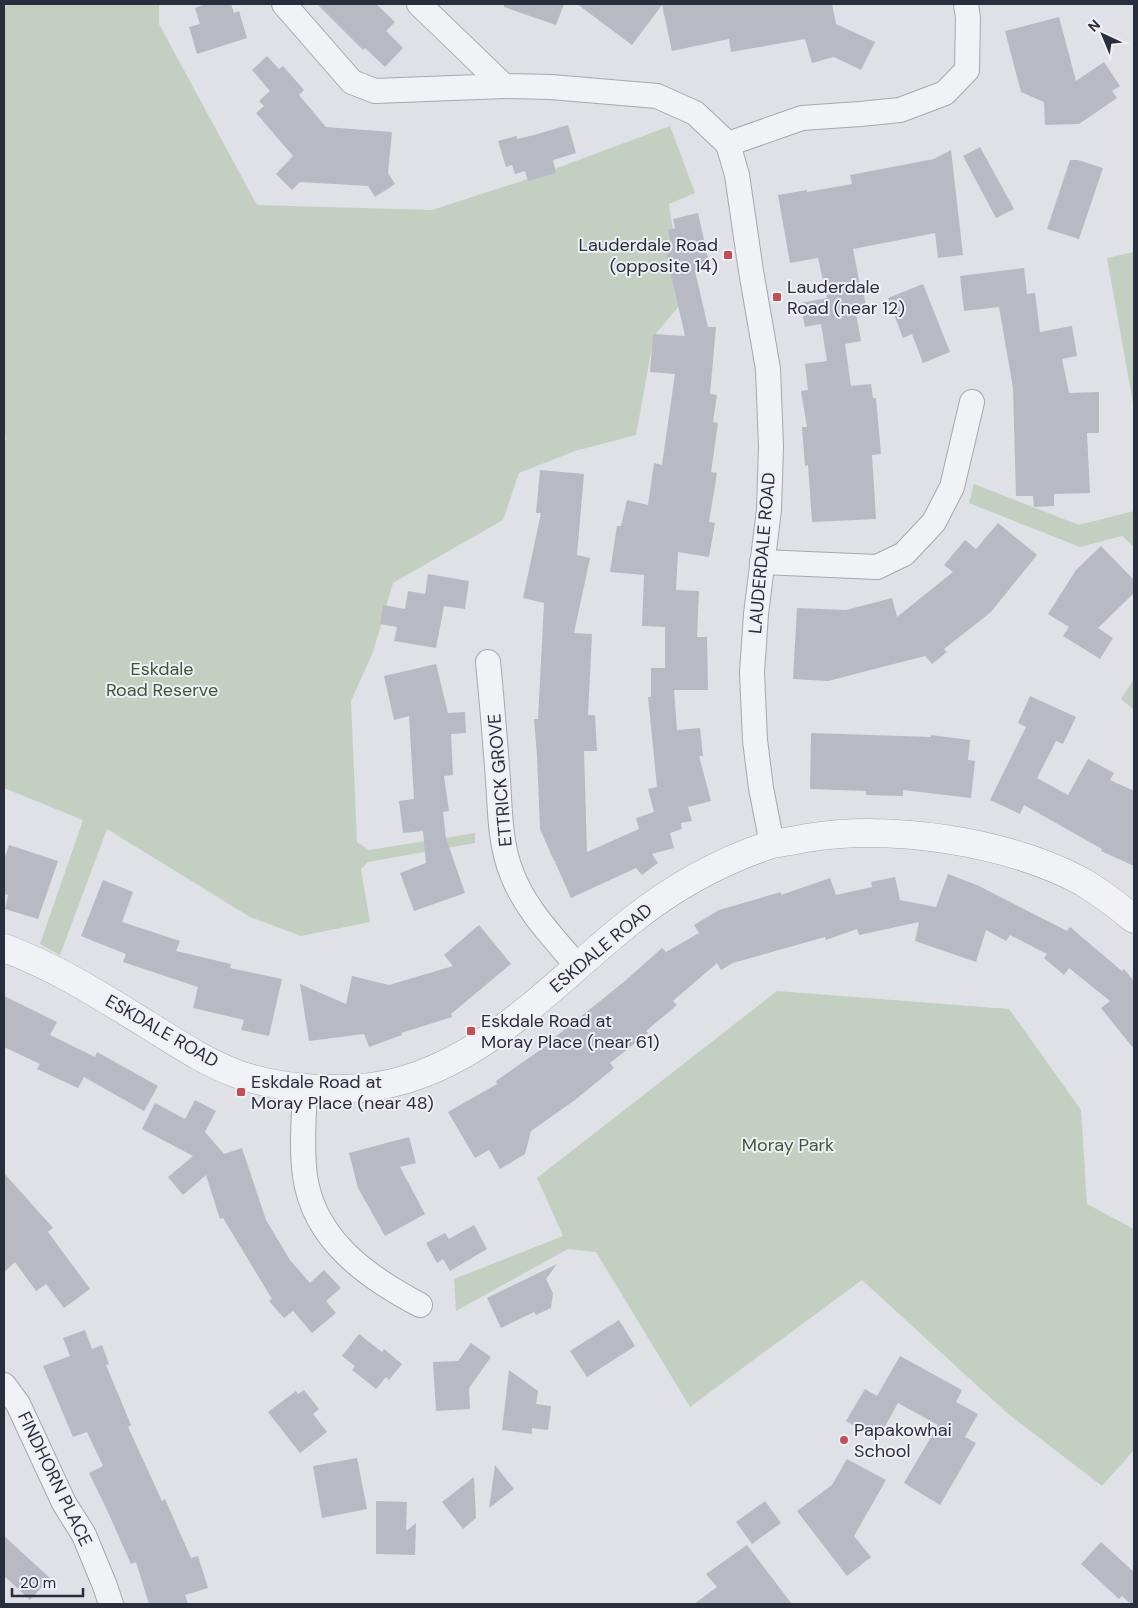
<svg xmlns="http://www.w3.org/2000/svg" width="1138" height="1608" font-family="'DM Sans',sans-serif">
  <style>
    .green { fill: #c3d0c1 }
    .building { fill: #b7bac3 }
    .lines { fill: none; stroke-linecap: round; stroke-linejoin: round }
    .minor-casing { stroke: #a5a8b1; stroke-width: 26 }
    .tertiary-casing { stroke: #a5a8b1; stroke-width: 29 }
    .minor { stroke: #f1f2f6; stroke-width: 24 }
    .tertiary { stroke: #f1f2f6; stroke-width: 28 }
    .poi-dot { fill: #c14f54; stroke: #eef0f5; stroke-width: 2 }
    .labels { text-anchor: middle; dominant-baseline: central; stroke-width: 4; stroke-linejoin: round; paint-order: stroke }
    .poi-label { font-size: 18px; fill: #292e3d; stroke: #eef0f5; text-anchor: start }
    .street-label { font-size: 18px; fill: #292e3d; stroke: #eef0f5 }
    .park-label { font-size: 18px; fill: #3b5738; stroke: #eef0f5 }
  </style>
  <rect width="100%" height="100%" fill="#dfe1e7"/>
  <g class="green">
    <path d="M4 4H159V24L257 205 432 210 522 181 670 126 695 193 669 204 683 301 654 336 636 435 575 451 519 473 503 520 393 583 373 652 351 701 357 842 369 850 475 833V843L368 862 361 869 370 922 301 936 250 917 107 829 60 955 40 944 83 820 4 788V439H6L4 429Z"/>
    <path d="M1134 252V409L1107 258Z"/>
    <path d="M974 484 1079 525 1134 511V547L1122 536 1080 547 969 503Z"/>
    <path d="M1134 679V710L1121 699Z"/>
    <path d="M777 991 1009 1009 1081 1110 1087 1204 1134 1229V1450L1102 1486 1007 1413 862 1280 690 1407 596 1252 568 1249 456 1311 454 1279 563 1236 537 1178Z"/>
  </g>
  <g class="building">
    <path d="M205 4H231L234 13 239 11 247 38 197 54 189 27 200 24 195 8Z"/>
    <path d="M317 4H376L395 22 386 31 403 48 385 67 365 48 363 50Z"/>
    <path d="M504 4H564L556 25 504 7Z"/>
    <path d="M577 4H832L836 24 875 42 861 70 834 57 812 63 805 39 731 52 729 39 672 51 662 5 632 45Z"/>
    <path d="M1059 17 1076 81 1104 62 1120 86 1112 91 1117 98 1079 124 1045 125 1044 102 1021 92 1005 31Z"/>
    <path d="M267 56 279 69 283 66 304 90 299 95 326 127 392 132 388 173 395 184 375 197 368 186 300 182 292 190 276 174 293 156 256 113 264 106 259 101 270 91 252 70Z"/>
    <path d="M568 125 576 153 553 160 556 173 528 181 525 171 515 174 512 165 506 167 498 141 517 136V139L534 135Z"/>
    <path d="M980 147 1014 209 996 218 963 156Z"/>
    <path d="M951 150 963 255 938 258 935 233 853 249 861 290H863L867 312 856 314 861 341 845 344 851 386 871 384 873 398H876L881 454 872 455 876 519 812 522 808 465 805 466 802 427H807L801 391 808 390 805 364 827 361 821 324 805 327 800 303 827 298 818 258 790 263 778 195 807 190V192L852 184 850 175 934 159Z"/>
    <path d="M1070 160H1078L1103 168 1079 239 1047 229Z"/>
    <path d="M698 213 710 267 695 271 708 327H716L710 394 717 395 713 422 718 423 711 472 717 473 709 522 715 523 709 557 678 552 676 590 699 591 697 637H707L708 690H674L677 730 700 728 703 756H699L711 801 688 807 692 821 681 823 682 829 670 833 674 848 652 854 658 863 642 875 636 868 571 898 555 862 556 861H554L540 829 537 755 534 719H538L544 603 523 598 541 513H536L540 470 584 474 577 555 590 558 574 633 592 634 588 715H595L597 751H584L587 852 639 829 636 818 654 812 648 789 657 787 648 697H651V668H665V627L642 626 644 575 610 572 617 526H621L627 500 648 505 654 463 662 465 675 374 650 372 653 334 685 336 665 248 672 247 668 230 675 228 673 219Z"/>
    <path d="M1024 268 1027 294 1035 293 1040 332 1072 326 1077 356 1062 359 1069 393 1099 392V433H1087L1090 493 1054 494V506L1034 507 1033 496H1016L1013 388 999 307 964 311 960 276Z"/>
    <path d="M923 284 950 352 923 363 912 334 903 338 888 298Z"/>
    <path d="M998 523 1037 555 991 612 944 649 947 652 932 664 925 656 828 681 793 679 797 608 846 610 892 598 897 617 953 572 944 565 965 540 976 549Z"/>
    <path d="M1101 546 1134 580V593L1098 628 1113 638 1100 659 1063 636 1069 627 1048 614 1076 570Z"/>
    <path d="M428 574 469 581 465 609 444 606 436 648 394 641 397 627 380 624 383 605 405 609 408 591 425 594Z"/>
    <path d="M436 664 448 713 465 712 466 733 451 734 453 775 444 776 449 811 443 812 446 838 465 893 414 911 400 873 426 863 423 831 403 833 399 801 414 799 409 716 394 720 384 676Z"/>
    <path d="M1030 696 1076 717 1063 744 1056 741 1037 778 1068 795 1088 759 1114 773 1110 780 1134 791V866L1101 851 1102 849 1024 805 1020 814 990 800 1026 727 1018 723Z"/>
    <path d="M811 733 931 737V735L970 740 968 760 975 761 971 798 903 790V796L866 795V791L810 789Z"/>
    <path d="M9 845 58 861 38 919 5 909 8 895 4 894V860Z"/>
    <path d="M948 874 979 886 1067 931 1070 927 1122 971 1124 969 1134 981V1049L1101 1008 1110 1001 1069 968 1064 975 1044 958 1047 954 1010 935 1006 941 986 930 976 962 915 941 919 922 859 935 857 929 826 940 825 937 733 963 721 970 717 963 673 1001 677 1005 646 1031 648 1033 610 1063 614 1068 575 1100 531 1131 525 1154 500 1169 489 1150 475 1158 448 1112 497 1084 496 1081 556 1039 554 1038 625 981 662 948 666 952 699 933 694 925 719 910 781 892V895L830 878 836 895 872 887 871 882 895 877 900 900 936 907Z"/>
    <path d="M103 880 133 892 122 922 180 941 176 951 231 964 230 968 282 979 269 1036 241 1030 244 1020 193 1008 198 987 123 962 126 954 81 936Z"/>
    <path d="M479 925 511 964 451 1014 452 1017 401 1033 402 1035 369 1047 364 1034 309 1041 300 984 346 1004 352 976 389 985 453 966 444 955Z"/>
    <path d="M4 996 57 1022 50 1035 95 1057 97 1052 158 1086 144 1111 84 1077 78 1088 37 1069 40 1064 4 1047Z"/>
    <path d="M195 1100 216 1111 205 1132 224 1154 242 1148 266 1220 290 1260 310 1283 324 1270 341 1288 326 1301 336 1313 312 1333 293 1311 284 1318 269 1301 272 1299 223 1218 220 1219 206 1175 183 1195 168 1177 193 1156 142 1129 155 1103 185 1119Z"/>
    <path d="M409 1137 416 1163 400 1167 425 1214 385 1236 358 1188 349 1153Z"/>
    <path d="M4 1173 53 1228 48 1232 90 1289 64 1308 46 1284 36 1291 15 1262 4 1272Z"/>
    <path d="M474 1225 487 1249 450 1271 443 1259 437 1263 426 1243 445 1233 449 1239Z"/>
    <path d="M557 1264 546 1279 553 1293 551 1308 536 1315 534 1312 501 1328 487 1298Z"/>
    <path d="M619 1320 635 1346 587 1377 570 1351Z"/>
    <path d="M85 1330 92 1349 102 1345 109 1364 106 1365 131 1425 128 1427 162 1501 165 1499 191 1558 198 1556 208 1588 185 1595 188 1604H149L136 1562 131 1564 107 1510 89 1473 103 1466 87 1432 73 1437 43 1366 70 1356 63 1338Z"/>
    <path d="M359 1334 382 1352 384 1349 402 1364 389 1380 386 1377 376 1389 352 1370 355 1366 342 1356Z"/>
    <path d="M471 1343 491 1357 469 1388 470 1409 436 1411 433 1362 458 1361Z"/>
    <path d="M900 1356 962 1390 956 1402 978 1414 965 1437 976 1443 940 1505 904 1483 938 1425 898 1403 878 1439 846 1421 865 1389 877 1396Z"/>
    <path d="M509 1370 538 1391 536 1404 551 1406 548 1430 532 1428V1434L502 1430Z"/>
    <path d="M304 1390 319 1409 313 1414 327 1432 300 1453 268 1412 296 1391 298 1394Z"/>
    <path d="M357 1458 367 1509 322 1518 313 1466Z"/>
    <path d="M847 1459 886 1480 854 1536 871 1557 847 1576 797 1511 832 1485Z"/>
    <path d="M495 1465 514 1489 489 1508Z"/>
    <path d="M474 1477 476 1518 463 1529 442 1502Z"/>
    <path d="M376 1501 407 1502 406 1531 416 1523 415 1555 376 1554Z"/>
    <path d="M765 1501 781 1523 752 1544 736 1522Z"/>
    <path d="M4 1536 50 1578 30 1600 4 1576Z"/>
    <path d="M1101 1542 1134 1572V1604H1131L1122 1596 1119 1599 1081 1564Z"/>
    <path d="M747 1545 792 1604H694L717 1587 706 1574Z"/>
  </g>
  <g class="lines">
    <defs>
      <g id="minor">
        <path d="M284 4 352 82 375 91 504 86"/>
        <path d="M419 4 504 86 551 87 657 96 695 113 728 144"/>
        <path d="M728 144 737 175 751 271 768 369 771 447 769 510 756 614 752 673 755 740 761 788 772 844"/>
        <path d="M728 144 802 118 860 114 900 110 945 93 967 70 968 18 966 4"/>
        <path d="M762 562 877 567 904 554 934 522 952 487 972 402"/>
        <path d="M488 662C492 701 495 740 498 780 500 810 500 845 512 874 525 909 554 938 578 967"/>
        <path d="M305 1089C304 1118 301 1147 305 1176 314 1240 367 1277 420 1305"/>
        <path d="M4 1385 18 1404 64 1503 84 1535 105 1586 111 1604"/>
      </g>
      <path id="tertiary" d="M4 948C56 967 101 996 148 1025 177 1043 205 1062 237 1074 277 1088 320 1091 362 1088 473 1078 549 986 631 921 672 888 719 862 769 845 781 842 794 841 806 838 891 824 1006 841 1083 882 1101 893 1118 906 1134 919"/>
    </defs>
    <use href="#minor" class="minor-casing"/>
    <use href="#tertiary" class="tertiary-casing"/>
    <use href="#minor" class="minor"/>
    <use href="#tertiary" class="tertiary"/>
  </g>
  <g class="poi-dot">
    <rect x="723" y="250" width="10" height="10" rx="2.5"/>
    <rect x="772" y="292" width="10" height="10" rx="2.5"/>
    <rect x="466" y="1026" width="10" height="10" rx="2.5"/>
    <rect x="236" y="1087" width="10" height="10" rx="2.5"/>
    <circle cx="844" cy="1440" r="5"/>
  </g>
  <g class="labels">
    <g class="poi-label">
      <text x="718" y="245" text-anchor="end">Lauderdale Road<tspan x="718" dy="21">(opposite 14)</tspan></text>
      <text x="787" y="287">Lauderdale<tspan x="787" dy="21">Road (near 12)</tspan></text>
      <text x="481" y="1021">Eskdale Road at<tspan x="481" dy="21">Moray Place (near 61)</tspan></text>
      <text x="251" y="1082">Eskdale Road at<tspan x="251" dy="21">Moray Place (near 48)</tspan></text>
      <text x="854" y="1430">Papakowhai<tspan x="854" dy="21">School</tspan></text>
    </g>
    <g class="street-label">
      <text transform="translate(762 553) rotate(-85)">LAUDERDALE ROAD</text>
      <text transform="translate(500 780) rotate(-95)">ETTRICK GROVE</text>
      <text transform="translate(601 948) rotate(-40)">ESKDALE ROAD</text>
      <text transform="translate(162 1031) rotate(30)">ESKDALE ROAD</text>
      <text transform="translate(55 1479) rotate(64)">FINDHORN PLACE</text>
    </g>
    <g class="park-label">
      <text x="162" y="669">Eskdale<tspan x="162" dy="21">Road Reserve</tspan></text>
      <text x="788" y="1145">Moray Park</text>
    </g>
  </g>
  <rect width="1138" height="1608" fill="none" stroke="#292e3d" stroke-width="10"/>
  <g transform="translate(1103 35) rotate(316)" stroke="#eef0f5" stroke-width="4" paint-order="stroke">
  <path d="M0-4L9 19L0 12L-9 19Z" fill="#292e3d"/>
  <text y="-8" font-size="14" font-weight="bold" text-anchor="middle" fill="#292e3d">N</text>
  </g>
  <path d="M12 1588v8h71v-8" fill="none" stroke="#292e3d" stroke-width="2.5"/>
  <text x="20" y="1588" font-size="15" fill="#292e3d" stroke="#eef0f5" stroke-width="4" paint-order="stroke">20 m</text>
</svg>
